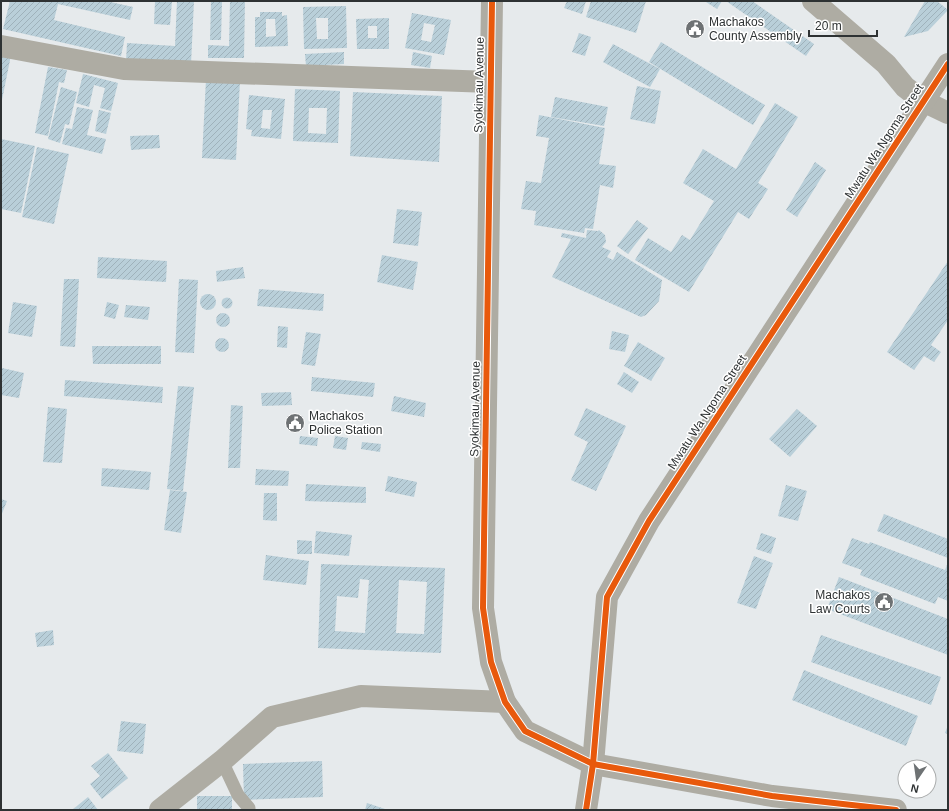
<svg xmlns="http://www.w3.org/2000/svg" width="949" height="811" font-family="Helvetica,sans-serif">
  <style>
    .building { fill: url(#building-hatch); fill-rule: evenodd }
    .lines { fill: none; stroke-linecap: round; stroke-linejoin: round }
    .lane { stroke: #aeaca3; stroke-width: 13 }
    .street { stroke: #aeaca3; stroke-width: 22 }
    .cycleway-casing { stroke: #fff; stroke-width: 8 }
    .cycleway { stroke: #e8590c; stroke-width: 6 }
    .labels { text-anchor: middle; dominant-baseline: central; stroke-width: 3; stroke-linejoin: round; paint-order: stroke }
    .poi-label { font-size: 12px; fill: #2e3233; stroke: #fff; text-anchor: start }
    .street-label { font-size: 12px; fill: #2e3233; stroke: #fff }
  </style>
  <defs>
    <pattern id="building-hatch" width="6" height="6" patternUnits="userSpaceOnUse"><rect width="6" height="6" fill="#b9cfd9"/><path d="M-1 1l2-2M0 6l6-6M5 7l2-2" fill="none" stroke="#9fb2bb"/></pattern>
  </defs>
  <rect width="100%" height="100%" fill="#e6eaec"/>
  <g class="building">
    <path d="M10 1H106L133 7 130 20 58 4 54 20 125 37 121 56 3 29Z"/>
    <path d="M155 1H172L170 25 154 24Z"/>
    <path d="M177 1H194L191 64 126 61 127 43 175 46Z"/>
    <path d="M211 1H222L221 40H210Z"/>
    <path d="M230 1H245L244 58H208V45L229 46Z"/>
    <path d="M567 1H586L582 14 564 8Z"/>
    <path d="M591 1H646L636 33 586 17Z"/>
    <path d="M707 1H722L717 9 706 2Z"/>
    <path d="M726 1H752L814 44 806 56Z"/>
    <path d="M925 1H937L948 10 928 31 904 37Z"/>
    <path d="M346 6 347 48 304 49 303 7ZM316 18H328V39H317Z"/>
    <path d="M260 12H282V16L287 15 288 46 255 47V17H260ZM266 19H275L276 36 266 37Z"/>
    <path d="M412 13 451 20 444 55 405 48ZM424 23 435 25 431 42 421 40Z"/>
    <path d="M389 18V49H357L356 19ZM368 26H377V38H368Z"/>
    <path d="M579 33 591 37 585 56 572 52Z"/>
    <path d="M661 42 765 105 753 125 649 62Z"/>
    <path d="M613 44 660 69 650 87 603 62Z"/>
    <path d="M344 52V64L306 66 305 54Z"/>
    <path d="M413 52 432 56 430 68 411 65Z"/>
    <path d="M1 53 11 55 2 100H1Z"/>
    <path d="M48 67 67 70 64 83 59 82 48 136 35 133Z"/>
    <path d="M83 74 118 83 111 111 100 108 105 88 94 85 89 107 76 103Z"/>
    <path d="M206 79 240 81 236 160 202 158Z"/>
    <path d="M637 86 661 91 655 124 630 119Z"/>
    <path d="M61 87 77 92 69 125 65 124 60 143 48 139Z"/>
    <path d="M295 89 340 91 338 143 293 141ZM309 108H327L326 134 308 133Z"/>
    <path d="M353 92 442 96 439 162 350 156Z"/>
    <path d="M249 95 285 99 281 139 251 136 252 130 246 129ZM263 110H272L270 129 261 128Z"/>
    <path d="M555 97 608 107 604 126 551 117Z"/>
    <path d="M775 103 798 117 758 183 768 189 749 219 738 212 689 292 635 260 648 238 671 252 682 235 690 240 714 201 683 183 703 149 736 169Z"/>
    <path d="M77 107 93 110 87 135 106 139 102 154 62 144 66 128 72 129Z"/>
    <path d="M99 110 111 113 106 134 95 131Z"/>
    <path d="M539 115 605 128 599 164 616 166 613 188 600 185 593 229 585 228 584 233 534 225 536 211 521 209 526 181 541 183 549 138 536 136Z"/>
    <path d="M159 135 160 148 131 150 130 136Z"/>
    <path d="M1 139 35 146 21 213 1 209Z"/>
    <path d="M37 147 69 154 54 224 22 217Z"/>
    <path d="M815 162 826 170 797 217 786 210Z"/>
    <path d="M397 209 422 212 418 246 393 243Z"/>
    <path d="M637 220 648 228 628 254 617 246Z"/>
    <path d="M587 230 598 231 599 230 605 235 606 242 602 247 611 251 607 257 613 260 617 252 662 280 659 301 646 315 641 317 552 277 571 239 561 237 562 233 586 238Z"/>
    <path d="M382 255 418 262 413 290 377 282Z"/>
    <path d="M98 257 167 261 166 282 97 278Z"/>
    <path d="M948 261V320L931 345 941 352 934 362 924 356 914 370 887 352Z"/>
    <path d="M243 267 245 278 217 282 216 271Z"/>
    <path d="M64 279H79L75 347 60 346Z"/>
    <path d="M179 279 198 280 194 353 175 352Z"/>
    <path d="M259 289 324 294 323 311 257 306Z"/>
    <circle cx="208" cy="302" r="8"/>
    <circle cx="227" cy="303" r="5.5"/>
    <path d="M13 302 37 306 32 337 8 333Z"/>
    <path d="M107 302 119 305 115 319 104 316Z"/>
    <path d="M126 305 150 307 148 320 124 317Z"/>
    <circle cx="223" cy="320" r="7"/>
    <path d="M278 326 288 327 287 348 277 347Z"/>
    <path d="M612 331 629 335 625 352 609 349Z"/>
    <path d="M306 332 321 334 315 366 301 364Z"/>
    <circle cx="222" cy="345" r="7"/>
    <path d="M638 342 665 358 651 381 624 366Z"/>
    <path d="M92 346H161V364H93Z"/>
    <path d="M2 368 24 373 19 398 1 395Z"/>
    <path d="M624 372 639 382 632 393 617 384Z"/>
    <path d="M312 377 375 383 373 397 311 391Z"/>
    <path d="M65 380 163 387 162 403 64 396Z"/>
    <path d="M178 386 194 387 183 491 167 489Z"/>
    <path d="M291 392 292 405 262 406 261 393Z"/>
    <path d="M394 396 426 403 424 417 391 411Z"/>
    <path d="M231 405 243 406 240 468H228Z"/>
    <path d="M48 407 67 409 62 463 43 462Z"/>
    <path d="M586 408 626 426 596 491 571 480 588 442 574 435Z"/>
    <path d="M797 409 817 426 790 457 769 439Z"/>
    <path d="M300 436 318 438 317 446 299 444Z"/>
    <path d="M335 436 348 438 346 450 333 448Z"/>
    <path d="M362 442 381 444 380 452 361 449Z"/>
    <path d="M102 468 151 472 149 490 101 486Z"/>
    <path d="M256 469 289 471 288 486 255 485Z"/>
    <path d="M388 476 417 482 414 497 385 491Z"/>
    <path d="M306 484 366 487V503L305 501Z"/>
    <path d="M786 485 807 491 798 521 778 516Z"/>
    <path d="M170 490 187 492 181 533 164 530Z"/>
    <path d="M264 493H277V521L263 520Z"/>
    <path d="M1 499 7 501 1 516Z"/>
    <path d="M884 514 948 539V558L877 531Z"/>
    <path d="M316 531 352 535 349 556 314 553Z"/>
    <path d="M761 533 776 538 771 554 756 549Z"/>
    <path d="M852 538 869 544 870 542 945 570 948 562V601L938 597 935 604 860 575 862 570 842 563Z"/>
    <path d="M297 540 312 541V554H297Z"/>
    <path d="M266 555 309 561 306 585 263 580Z"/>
    <path d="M754 556 773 563 756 609 737 603Z"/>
    <path d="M321 564 445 568 441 653 318 648ZM360 579 369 580 365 633 335 631 337 596 358 598ZM399 580 427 582 424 634 396 633Z"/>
    <path d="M839 577 948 619V655L827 609Z"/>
    <path d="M53 630 54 645 37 647 35 633Z"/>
    <path d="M821 635 941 677 931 705 811 662Z"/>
    <path d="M804 670 918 716 906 746 792 700Z"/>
    <path d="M121 721 146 724 143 754 117 751Z"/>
    <path d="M948 725V734L945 733Z"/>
    <path d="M108 753 128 778 102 799 90 784 100 776 91 766Z"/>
    <path d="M322 761 323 797 244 800 243 764Z"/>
    <rect x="197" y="796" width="35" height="14"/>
    <path d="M88 797 98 810H72Z"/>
    <path d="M367 803 388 810H365Z"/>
  </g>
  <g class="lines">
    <path class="lane" d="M222 761 238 795 249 808V810"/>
    <g class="street">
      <path d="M492 1 483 608 491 662 505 702 525 731 593 764 772 796 896 810"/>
      <path d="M813 1 886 64 905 87 923 101 948 113"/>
      <path d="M1 46 124 69 490 82"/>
      <path d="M160 810 222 761 272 717 361 696 505 702"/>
      <path d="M586 810 593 764 607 597 649 521 948 64"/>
    </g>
    <defs>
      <g id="cycleway">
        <path d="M492 1 483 608 491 662 505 702 525 731 593 764 772 796 896 810"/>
        <path d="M586 810 593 764 607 597 649 521 948 64"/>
      </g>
    </defs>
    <use href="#cycleway" class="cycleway-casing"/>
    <use href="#cycleway" class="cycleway"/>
  </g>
  <defs>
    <symbol id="civic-disc" viewBox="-11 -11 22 22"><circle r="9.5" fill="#6e7274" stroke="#fff"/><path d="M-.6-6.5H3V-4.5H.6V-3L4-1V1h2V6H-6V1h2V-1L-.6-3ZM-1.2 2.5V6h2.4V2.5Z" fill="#fff"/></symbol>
  </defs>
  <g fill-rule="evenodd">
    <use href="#civic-disc" x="684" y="18" width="22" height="22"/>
    <use href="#civic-disc" x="284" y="412" width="22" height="22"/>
    <use href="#civic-disc" x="873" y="591" width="22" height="22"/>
  </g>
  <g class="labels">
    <g class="poi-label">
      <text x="709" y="22">Machakos<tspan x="709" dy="14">County Assembly</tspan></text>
      <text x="309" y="416">Machakos<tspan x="309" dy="14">Police Station</tspan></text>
      <text x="870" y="595" text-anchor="end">Machakos<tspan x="870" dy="14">Law Courts</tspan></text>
    </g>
    <g class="street-label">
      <text transform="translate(479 85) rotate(-89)">Syokimau Avenue</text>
      <text transform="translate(884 141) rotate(-57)">Mwatu Wa Ngoma Street</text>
      <text transform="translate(475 409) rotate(-89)">Syokimau Avenue</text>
      <text transform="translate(707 412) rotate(-57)">Mwatu Wa Ngoma Street</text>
    </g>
  </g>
  <rect width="949" height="811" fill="none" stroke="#2e3233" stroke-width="4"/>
  <g transform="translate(917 779) rotate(193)"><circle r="19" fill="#ffffff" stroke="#abadad"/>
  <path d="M0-3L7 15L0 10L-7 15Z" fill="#6e7274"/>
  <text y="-6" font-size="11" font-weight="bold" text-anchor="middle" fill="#2e3233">N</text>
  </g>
  <path d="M809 30v6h68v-6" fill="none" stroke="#2e3233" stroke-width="2"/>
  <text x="815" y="30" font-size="12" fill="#2e3233" stroke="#ffffff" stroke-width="3" paint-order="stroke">20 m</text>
</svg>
